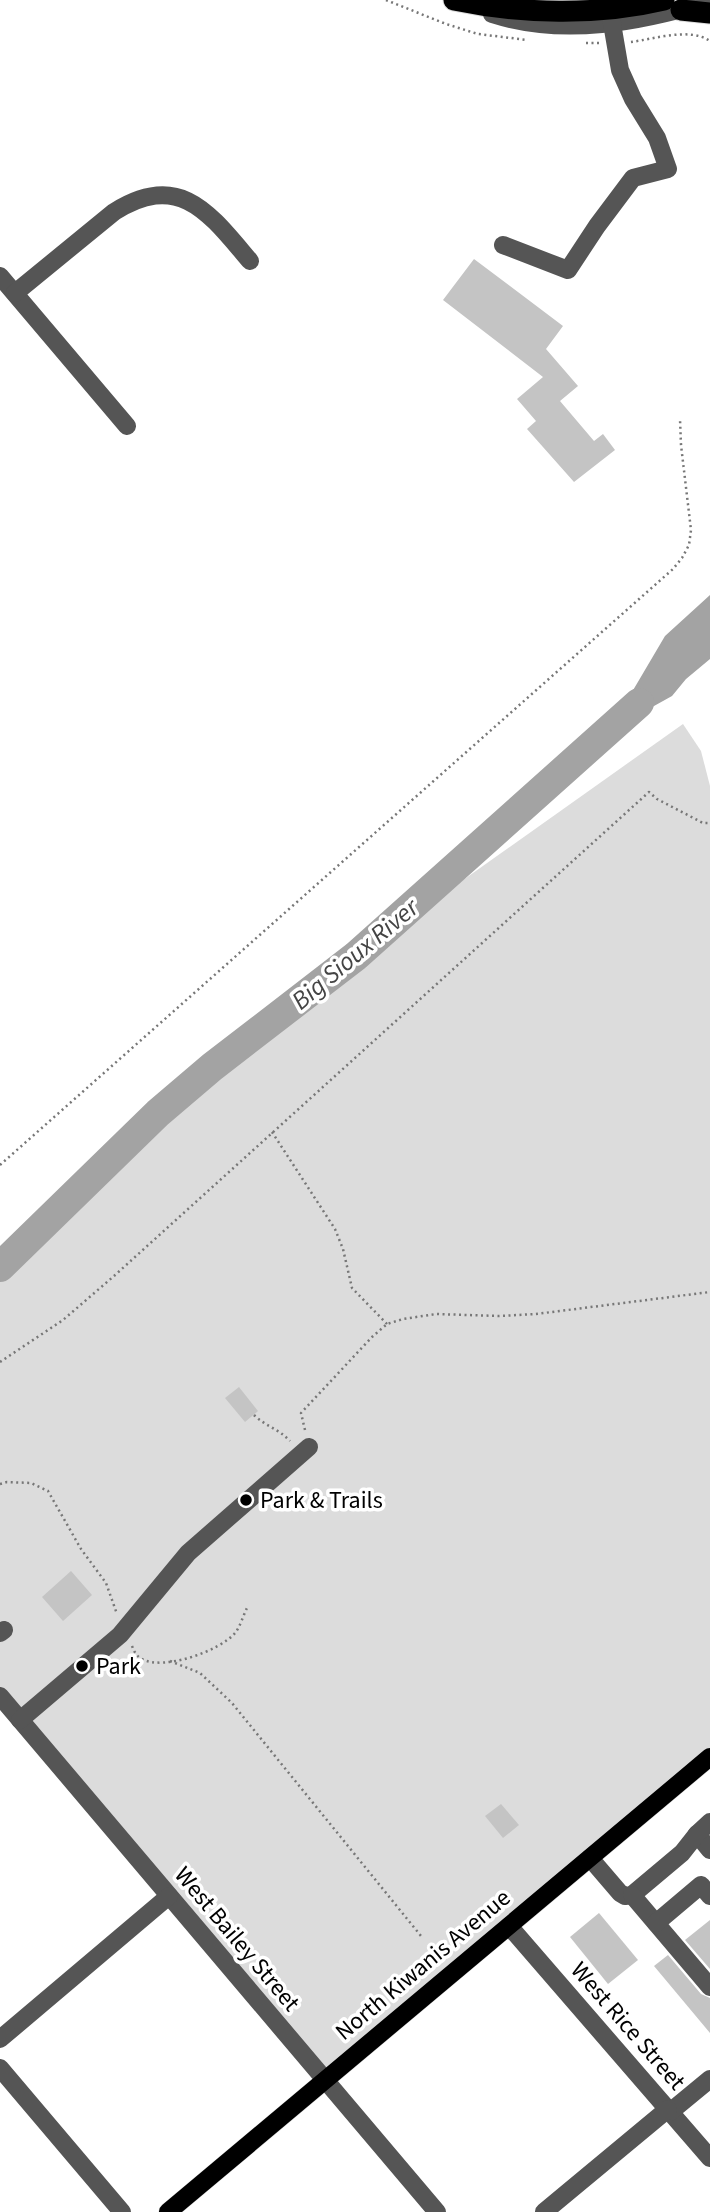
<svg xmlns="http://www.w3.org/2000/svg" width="710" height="2212" font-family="'Source Sans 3',sans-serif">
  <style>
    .green { fill: #dcdcdc }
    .water { fill: #a3a3a3 }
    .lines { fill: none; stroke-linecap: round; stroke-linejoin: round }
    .river { stroke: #a3a3a3; stroke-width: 30 }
    .building { fill: #c4c4c4 }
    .major-casing { stroke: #dbdbdb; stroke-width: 19 }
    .highway-casing { stroke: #dbdbdb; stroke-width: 23 }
    .path { stroke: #777; stroke-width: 2.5; stroke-dasharray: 2 3.5; stroke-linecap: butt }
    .minor { stroke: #555; stroke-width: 18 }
    .major { stroke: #000; stroke-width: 18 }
    .highway { stroke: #000; stroke-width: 21 }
    .poi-dot { fill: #000; stroke: #fff; stroke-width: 2.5 }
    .labels { text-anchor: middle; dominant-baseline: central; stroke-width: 7; stroke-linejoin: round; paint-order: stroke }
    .poi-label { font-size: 24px; fill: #000; stroke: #fff; text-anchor: start }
    .street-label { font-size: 24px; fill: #000; stroke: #fff }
    .water-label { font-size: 26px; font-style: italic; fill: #444; stroke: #fff }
  </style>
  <rect width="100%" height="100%" fill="#fff"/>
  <path class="green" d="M683 724 701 751 710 786V1756L323 2080 0 1700V1267L158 1113 212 1067 356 956Z"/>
  <path class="water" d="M710 595V659L686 679 672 696 609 731 665 636Z"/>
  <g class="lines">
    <path class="river" d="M0 1267 158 1113 212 1067 356 956 639 703"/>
  </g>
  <g class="building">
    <path d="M474 259 563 326 546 349 578 386 560 401 594 441 603 434 615 450 574 482 527 429 536 421 517 399 543 377 443 300Z"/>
    <path d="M239 1387 258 1411 245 1422 225 1398Z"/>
    <path d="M71 1571 92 1595 63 1621 42 1597Z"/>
    <path d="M501 1804 519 1825 503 1838 485 1816Z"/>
    <path d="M599 1913 638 1960 608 1984 570 1937Z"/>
    <path d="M710 1920V1969L685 1940Z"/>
    <path d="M668 1955 701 1994 710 1998V2033L654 1966Z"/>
  </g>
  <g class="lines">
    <defs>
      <path id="major" d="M168 2212 710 1757"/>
      <g id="highway">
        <path d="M454 0C521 14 597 16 664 0"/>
        <path d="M681 10 710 13"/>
      </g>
    </defs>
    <use href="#major" class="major-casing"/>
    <use href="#highway" class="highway-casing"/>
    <g class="path">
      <path d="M386 0 446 24 478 34 527 40"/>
      <path d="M631 42C654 39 690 27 710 41"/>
      <path d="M586 43H600"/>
      <path d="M272 1132 335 1229 343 1249 352 1288 387 1324"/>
      <path d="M0 1165 673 569 682 558 689 545 691 530 681 445 680 419"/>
      <path d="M0 1362 63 1320 114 1276 649 792 657 799 703 823H710"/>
      <path d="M254 1415C265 1426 279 1429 290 1441"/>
      <path d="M305 1430 301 1413 372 1337 387 1324 403 1319 436 1314 499 1316 536 1314 710 1292"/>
      <path d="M0 1484 7 1482 31 1483 48 1491 81 1549 106 1583 117 1614"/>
      <path d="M132 1646C134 1651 136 1656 142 1659 163 1671 220 1651 235 1633 240 1627 243 1616 247 1608"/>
      <path d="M170 1661 200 1673 232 1703 421 1936"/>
    </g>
    <g class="minor">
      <path d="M492 14C564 37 640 22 710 1"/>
      <path d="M503 245 568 270 597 226 633 178 668 169 657 138 633 99 620 70 608 0"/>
      <path d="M0 276 127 426"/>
      <path d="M15 293 114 212C180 170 210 214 250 261"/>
      <path d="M0 1633 4 1630"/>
      <path d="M0 1696 437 2212"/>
      <path d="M20 1720 120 1635 188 1553 309 1447"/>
      <path d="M697 1834 710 1850"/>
      <path d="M590 1858 620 1893 625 1896 632 1895 682 1853 697 1834 710 1822"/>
      <path d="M632 1895 710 1987"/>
      <path d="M656 1923 701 1885 710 1896"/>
      <path d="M509 1926 710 2158"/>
      <path d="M0 2039 169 1896"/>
      <path d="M0 2068 122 2212"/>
      <path d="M670 2112 710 2079"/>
      <path d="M544 2212 668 2109"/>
    </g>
    <use href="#major" class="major"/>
    <use href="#highway" class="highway"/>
  </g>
  <g class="poi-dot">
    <circle cx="246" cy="1500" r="7"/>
    <circle cx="82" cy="1666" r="7"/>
  </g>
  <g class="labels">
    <g class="poi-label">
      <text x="260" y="1500">Park &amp; Trails</text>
      <text x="96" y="1666">Park</text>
    </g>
    <g class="street-label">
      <text transform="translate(237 1939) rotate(50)">West Bailey Street</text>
      <text transform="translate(423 1965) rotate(-40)">North Kiwanis Avenue</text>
      <text transform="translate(628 2026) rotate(49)">West Rice Street</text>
    </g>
    <g class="water-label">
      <text transform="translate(355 954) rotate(-40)">Big Sioux River</text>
    </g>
  </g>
</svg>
